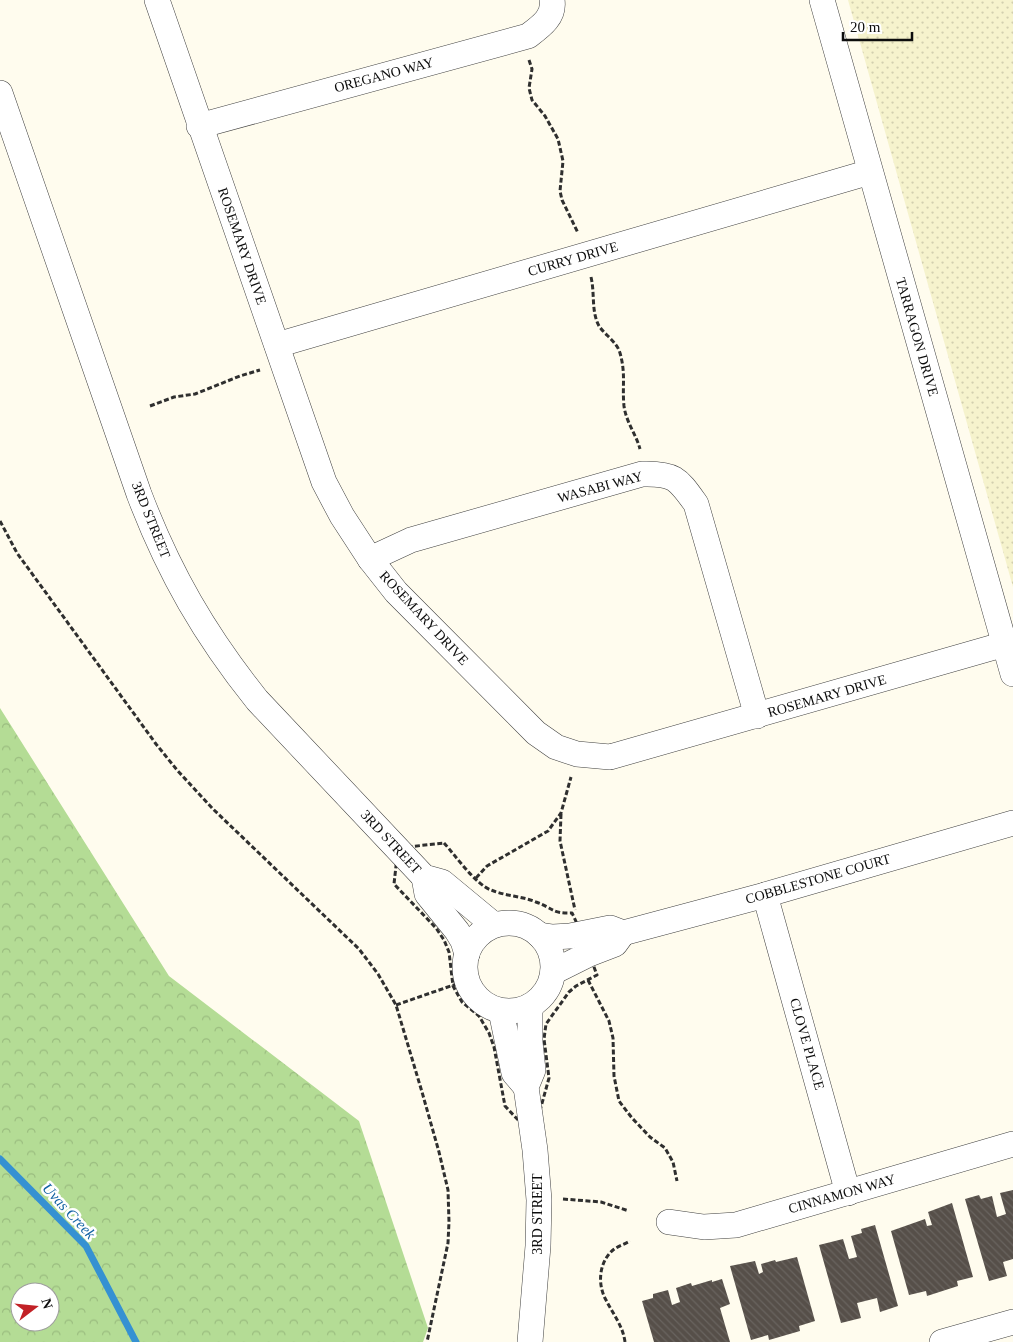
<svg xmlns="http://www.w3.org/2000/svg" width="1013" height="1342" font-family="'Times New Roman',serif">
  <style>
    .farmland { fill: url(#farmland-dots) }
    .forest { fill: url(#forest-crowns); fill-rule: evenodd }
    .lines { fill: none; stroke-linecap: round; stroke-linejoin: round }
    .stream { stroke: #3591d2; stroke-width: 7 }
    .building { fill: url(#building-back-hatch) }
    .minor-casing { stroke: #404040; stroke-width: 26 }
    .path { stroke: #2f2f2f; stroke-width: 3; stroke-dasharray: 5 2.5; stroke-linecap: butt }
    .minor { stroke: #fff; stroke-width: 25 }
    .labels { text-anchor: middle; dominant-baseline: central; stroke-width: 5; stroke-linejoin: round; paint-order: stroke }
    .street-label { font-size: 14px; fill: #0d0d0d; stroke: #fff }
    .water-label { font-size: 15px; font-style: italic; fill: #1262a3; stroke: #fff }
  </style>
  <defs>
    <pattern id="farmland-dots" width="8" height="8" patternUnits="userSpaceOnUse" patternTransform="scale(1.25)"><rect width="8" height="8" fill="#f6f3cd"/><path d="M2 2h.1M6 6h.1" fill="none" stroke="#d2cfaf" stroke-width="1.8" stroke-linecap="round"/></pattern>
    <pattern id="forest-crowns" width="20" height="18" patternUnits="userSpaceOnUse" patternTransform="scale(1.25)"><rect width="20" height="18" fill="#b4dc95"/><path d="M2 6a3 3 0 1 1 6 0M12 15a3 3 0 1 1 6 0" fill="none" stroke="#9abc7f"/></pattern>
    <pattern id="building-back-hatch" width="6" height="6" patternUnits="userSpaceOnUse" patternTransform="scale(1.25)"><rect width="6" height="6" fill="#564f49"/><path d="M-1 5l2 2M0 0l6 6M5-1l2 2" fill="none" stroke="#69645f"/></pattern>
  </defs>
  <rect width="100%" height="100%" fill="#fffcee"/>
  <path class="farmland" d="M848 0H1013V587Z"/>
  <path class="forest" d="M0 708 169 976 359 1121 428 1328 423 1342H0ZM20 1292H50V1322H20Z"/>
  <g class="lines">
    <path class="stream" d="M0 1159 86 1246 136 1342"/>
  </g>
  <g class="building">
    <path d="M1013 1190V1259L1003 1262 1007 1276 989 1281 965 1199 979 1195 981 1199 992 1196 997 1217 1006 1214 1000 1193Z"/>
    <path d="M952 1203 973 1277 957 1281 958 1286 927 1296 926 1291 909 1295 891 1231 925 1219 927 1226 932 1225 928 1212Z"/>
    <path d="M875 1225 898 1306 880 1312 877 1298 857 1303 861 1318 841 1323 819 1245 843 1239 849 1259 857 1257 851 1236 862 1233 861 1229Z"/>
    <path d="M797 1257 815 1321 799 1326 800 1331 769 1340 768 1335 751 1340 730 1266 755 1261 759 1274 763 1272 761 1264 775 1260 776 1262Z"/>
    <path d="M722 1279 730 1304 720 1308 730 1342H654L642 1301 653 1298V1294L668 1290 672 1305 680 1302 676 1288 691 1283 692 1286 712 1280V1282Z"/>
  </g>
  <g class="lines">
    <defs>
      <g id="minor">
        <path d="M157 0 324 482 342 516 370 559 396 592 536 733 556 747 577 754 610 757 1005 644"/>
        <path d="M822 0 1013 674"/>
        <path d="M0 93 139 494C169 573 205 635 257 700L424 877 442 882 494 925"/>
        <path d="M199 126 528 36C540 27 555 17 552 0"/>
        <path d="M277 345 870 172"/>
        <path d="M370 559 411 540 642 474C675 473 678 479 696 504L757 716"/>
        <path d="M424 877 427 894 457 931 463 941 467 954"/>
        <path d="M765 895 848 1193"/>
        <circle cx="509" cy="967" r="44"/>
        <path d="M539 935 553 937 570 936 610 928 623 933 765 895 1013 823"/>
        <path d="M553 972 589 954 615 944 623 933"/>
        <path d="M530 1007V1042L533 1070 526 1087 535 1150 539 1200 538 1246 530 1342"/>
        <path d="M501 1011 514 1073 526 1087"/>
        <path d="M669 1222 704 1227 736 1225 1013 1144"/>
        <path d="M942 1342 1013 1322"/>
      </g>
    </defs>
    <use href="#minor" class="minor-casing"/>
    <g class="path">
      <path d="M529 60 532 69 529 88 532 100 545 116 558 139 563 161 560 191 562 200 578 233"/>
      <path d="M591 277C595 294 591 311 599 326 605 335 617 342 620 353 626 374 622 386 624 406 626 422 636 434 640 449"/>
      <path d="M150 406 174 397 195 394 240 376 260 370"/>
      <path d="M0 521 17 553 156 744 177 770 213 809 359 949 378 974 396 1005 422 1092 439 1152 448 1190 449 1222 448 1243 427 1342"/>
      <path d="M561 814 560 841 575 910"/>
      <path d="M444 843C456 856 475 884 491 890 505 896 522 896 536 902 553 908 552 914 572 913 582 933 589 954 597 975L576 986 569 992 546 1024 544 1039 549 1078 533 1136 505 1106 494 1047 489 1033 479 1016 462 1002 453 986 449 952 444 940 436 928 394 884 398 848Z"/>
      <path d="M476 878 487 866 548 831 561 813 571 777"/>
      <path d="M588 980 609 1021 613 1038 614 1076 619 1101 632 1118 650 1137 665 1148 673 1162 677 1181"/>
      <path d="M396 1005 468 980"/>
      <path d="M563 1199 601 1202 629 1211"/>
      <path d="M625 1342C623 1326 613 1314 606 1300 597 1284 599 1262 613 1250 618 1246 625 1244 630 1241"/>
    </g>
    <use href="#minor" class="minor"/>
  </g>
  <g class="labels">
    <g class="street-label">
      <text transform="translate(384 75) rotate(-15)">OREGANO WAY</text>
      <text transform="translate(242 246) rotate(71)">ROSEMARY DRIVE</text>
      <text transform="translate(573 259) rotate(-16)">CURRY DRIVE</text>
      <text transform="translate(917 337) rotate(74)">TARRAGON DRIVE</text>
      <text transform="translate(600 487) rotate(-15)">WASABI WAY</text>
      <text transform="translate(151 520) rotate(68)">3RD STREET</text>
      <text transform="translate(424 618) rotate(47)">ROSEMARY DRIVE</text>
      <text transform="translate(827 696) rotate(-16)">ROSEMARY DRIVE</text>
      <text transform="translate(391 842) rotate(47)">3RD STREET</text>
      <text transform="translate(818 879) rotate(-16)">COBBLESTONE COURT</text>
      <text transform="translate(807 1044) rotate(74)">CLOVE PLACE</text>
      <text transform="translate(842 1194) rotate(-16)">CINNAMON WAY</text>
      <text transform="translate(537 1214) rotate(-90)">3RD STREET</text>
    </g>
    <g class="water-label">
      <text transform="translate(69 1211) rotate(47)">Uvas Creek</text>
    </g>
  </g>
  <g transform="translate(35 1307) rotate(74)"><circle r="24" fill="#ffffff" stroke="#9e9e9e"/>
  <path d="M0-4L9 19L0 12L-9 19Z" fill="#c22126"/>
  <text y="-8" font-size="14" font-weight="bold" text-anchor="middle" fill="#0d0d0d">N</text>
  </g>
  <path d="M843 32v8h69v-8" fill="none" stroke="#0d0d0d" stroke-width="2.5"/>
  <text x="850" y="32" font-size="15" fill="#0d0d0d" stroke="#ffffff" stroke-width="4" paint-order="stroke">20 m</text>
</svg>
